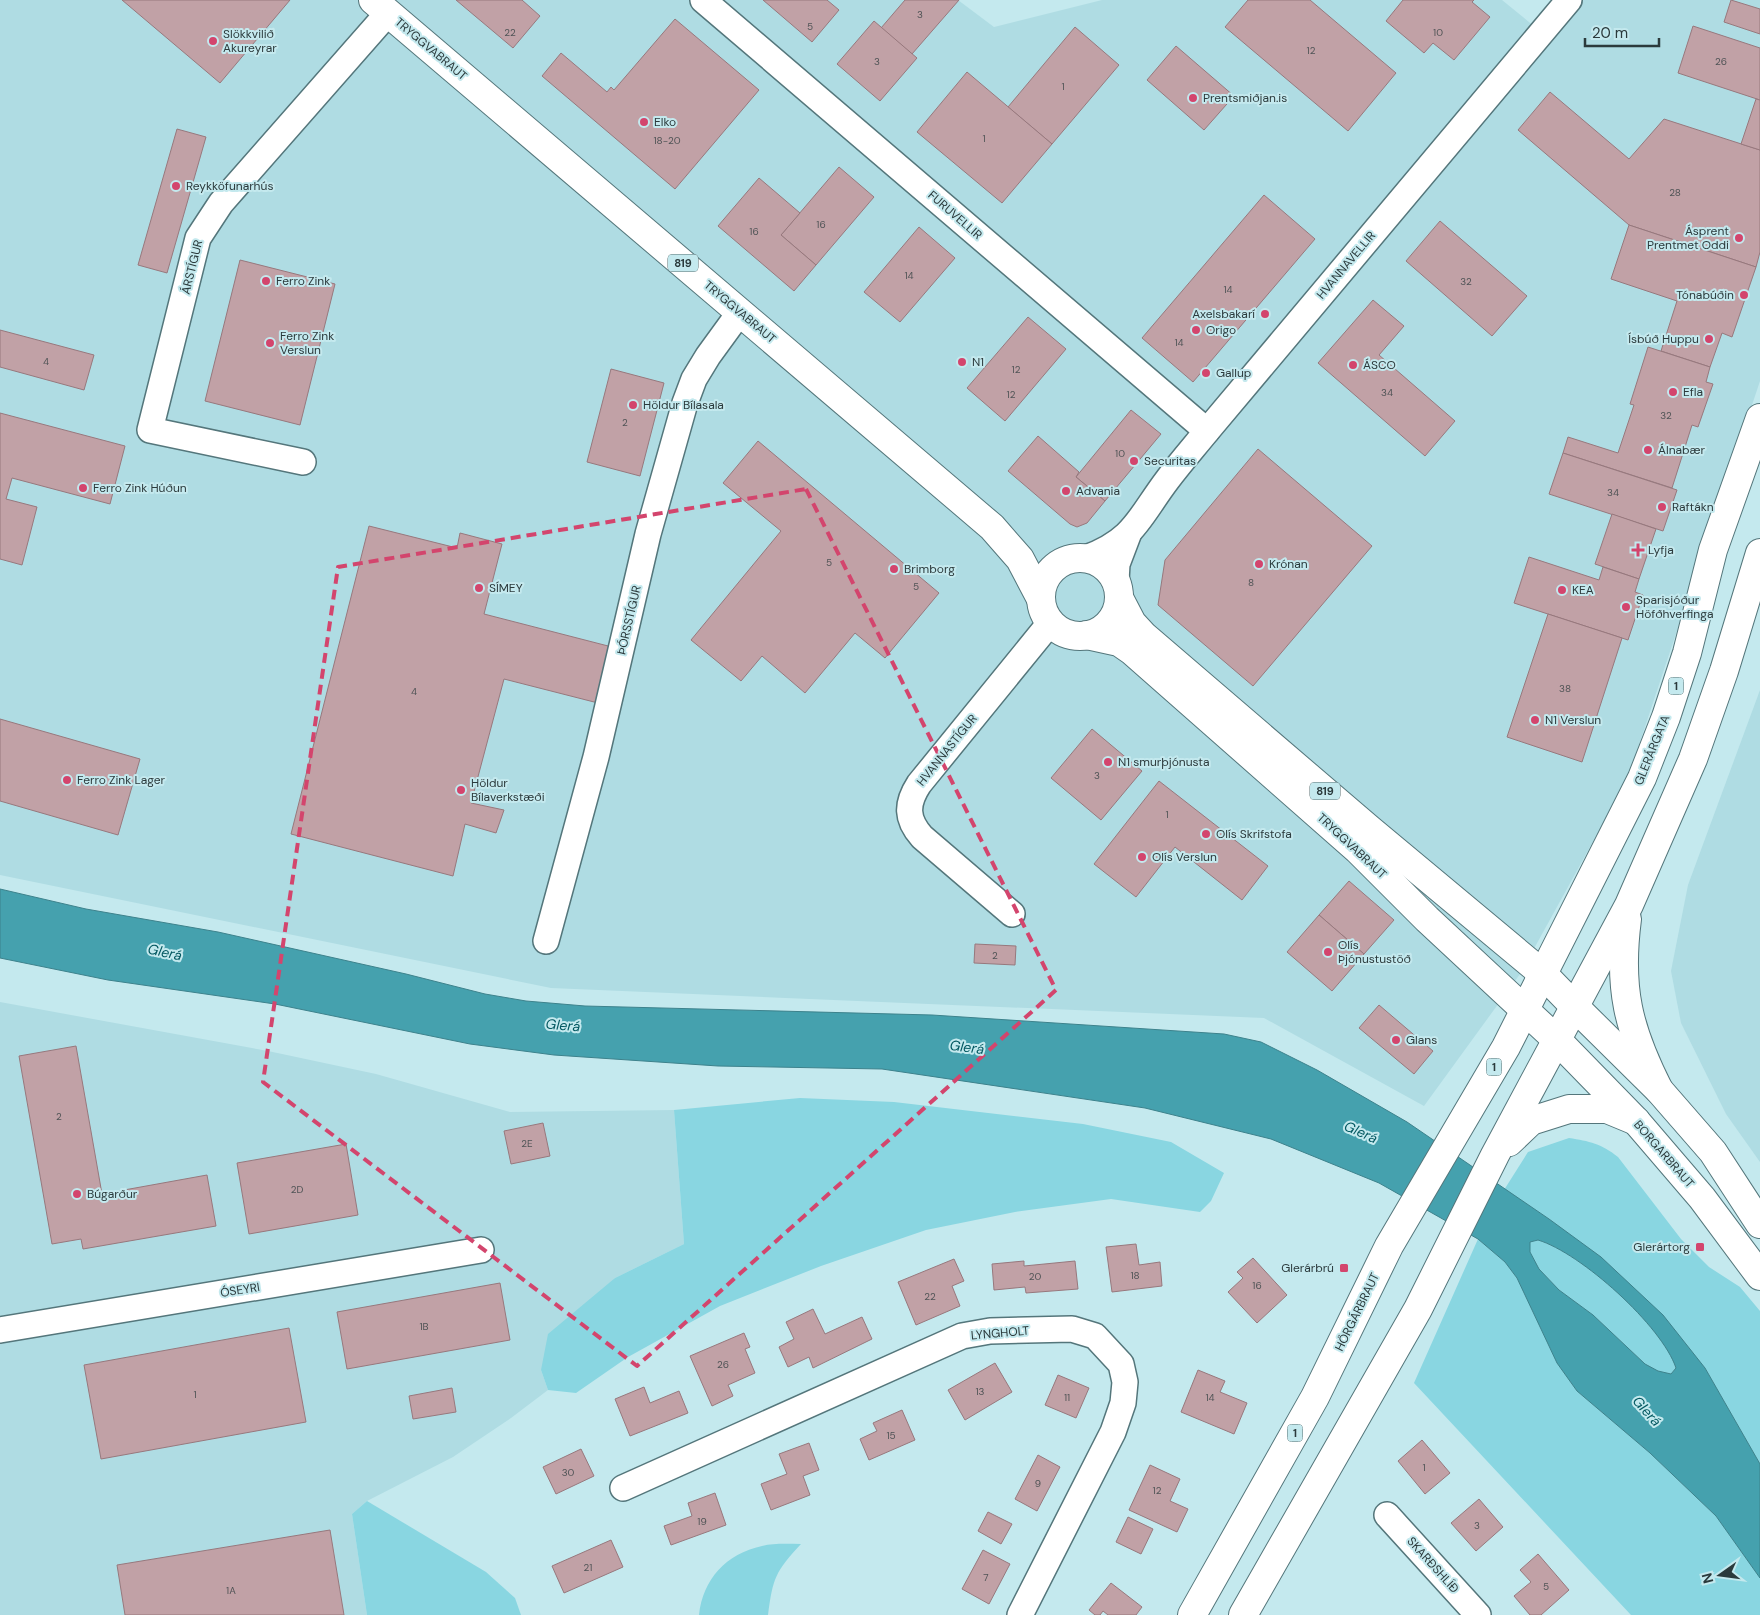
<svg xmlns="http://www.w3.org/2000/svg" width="1760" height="1615" font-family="'DM Sans',sans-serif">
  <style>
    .built { fill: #afdce3 }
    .green { fill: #89d6e1 }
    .water { fill: #45a1ae; stroke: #3d828c; fill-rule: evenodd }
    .building { fill: #c1a1a6; stroke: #97787d }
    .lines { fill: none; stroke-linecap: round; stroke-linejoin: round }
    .minor-casing { stroke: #54767b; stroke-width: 28 }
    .tertiary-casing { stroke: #54767b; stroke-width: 30 }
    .primary-casing { stroke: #54767b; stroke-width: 30 }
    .trunk-casing { stroke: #54767b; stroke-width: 30 }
    .minor { stroke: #fff; stroke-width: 25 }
    .tertiary { stroke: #fff; stroke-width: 28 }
    .primary { stroke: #fff; stroke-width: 28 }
    .trunk { stroke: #fff; stroke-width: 28 }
    .marked { fill: none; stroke: #d3456d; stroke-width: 4; stroke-dasharray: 10 6; stroke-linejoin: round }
    .poi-dot { fill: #d3456d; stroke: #c4e9ee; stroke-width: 2 }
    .labels { text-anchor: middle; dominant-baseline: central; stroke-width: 4; stroke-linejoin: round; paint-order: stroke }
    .number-label { font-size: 10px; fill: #505456 }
    .shield { fill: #c4e9ee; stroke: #596e71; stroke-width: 1 }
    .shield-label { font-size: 11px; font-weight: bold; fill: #2b3a3c }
    .poi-label { font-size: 12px; fill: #2b3a3c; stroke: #c4e9ee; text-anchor: start }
    .street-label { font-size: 12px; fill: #2b3a3c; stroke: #c4e9ee }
    .water-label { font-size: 14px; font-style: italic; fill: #035861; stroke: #c4e9ee }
  </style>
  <rect width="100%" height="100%" fill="#c4e9ee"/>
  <g class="built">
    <path d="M0 0H958L994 27 1102 0H1502L1545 35 1574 0H1760V381L1628 778 1520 974 1424 1106 1264 1018 551 988 0 875Z"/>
    <path d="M1760 690V1162L1726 1114 1681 1023 1671 971 1688 885Z"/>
    <path d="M0 1002 268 1051 376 1074 510 1112 674 1110 684 1244 615 1278 541 1370 548 1390 511 1418 453 1457 367 1501 352 1514 367 1615H0Z"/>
  </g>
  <g class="green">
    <path d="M800 1098 894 1102 1083 1124 1171 1142 1224 1173 1211 1201 1200 1212 1111 1199 1015 1212 926 1230 821 1266 720 1306 628 1357 576 1393 548 1390 541 1370 548 1334 615 1278 684 1244 674 1110Z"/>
    <path d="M1569 1138C1589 1141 1602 1144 1618 1157L1681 1239 1709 1267 1740 1287 1760 1311V1464L1705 1368 1549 1219 1504 1190 1528 1152Z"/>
    <path d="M1478 1239 1505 1262 1517 1278 1557 1363 1577 1391 1650 1453 1716 1516 1760 1578V1615H1631L1414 1383Z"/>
    <path d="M1538 1240C1581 1253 1662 1326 1676 1368L1671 1374 1658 1372 1645 1364 1593 1315 1559 1290 1539 1269 1530 1252V1242Z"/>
    <path d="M367 1501 486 1572 515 1598 521 1615H367L352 1514Z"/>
    <path d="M801 1544C775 1572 773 1578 768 1615H699C703 1579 726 1554 762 1546 774 1543 788 1544 801 1544Z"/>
  </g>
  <path class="water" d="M0 889 86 909 218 932 406 974 485 994 526 1001 585 1006 932 1015 1224 1034 1261 1042 1317 1070 1407 1122 1549 1219 1601 1257 1663 1315 1705 1368 1760 1464V1578L1716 1516 1650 1453 1577 1391 1557 1363 1517 1278 1505 1262 1478 1239 1379 1183 1271 1139 1145 1108 882 1069 718 1066 554 1055 470 1044 275 1004 108 980 0 958ZM1538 1240C1581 1253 1662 1326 1676 1368L1671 1374 1658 1371 1645 1364 1593 1315 1559 1290 1539 1269 1530 1252V1242Z"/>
  <g class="building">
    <path d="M122 0H290L220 83Z"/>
    <path d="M456 0H522L540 16 513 48Z"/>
    <path d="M763 0H827L839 10 812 42Z"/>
    <path d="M905 0H959L912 54 881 28Z"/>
    <path d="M1248 0H1310L1396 73 1348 131 1225 27Z"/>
    <path d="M1403 0H1474L1472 2 1490 17 1454 60 1433 43 1424 53 1386 21Z"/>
    <path d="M1731 0 1760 9V34L1724 22Z"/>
    <path d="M675 19 759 90 675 189 542 76 561 53 607 92 611 87 614 90Z"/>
    <path d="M874 21 917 58 880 101 837 64Z"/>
    <path d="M1693 26 1760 48V100L1678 73Z"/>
    <path d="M1075 27 1119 65 1052 144 1008 107Z"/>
    <path d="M1176 46 1234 96 1204 130 1147 80Z"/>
    <path d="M967 72 1052 144 1002 203 917 132Z"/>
    <path d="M1550 92 1629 159 1664 119 1760 150V252L1756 267 1629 225 1518 130Z"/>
    <path d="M1756 99 1760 100V150L1741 144Z"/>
    <path d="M177 129 206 137 167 273 138 265Z"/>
    <path d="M839 167 874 197 816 265 781 235Z"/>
    <path d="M759 178 800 213 781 235 816 265 794 291 718 226Z"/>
    <path d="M1264 195 1315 239 1193 382 1142 338Z"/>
    <path d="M1440 221 1527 296 1492 336 1406 261Z"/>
    <path d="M1629 225 1756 267 1732 337 1722 333 1710 367 1661 351 1677 301 1611 279Z"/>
    <path d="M919 227 955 258 900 322 864 292Z"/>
    <path d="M240 260 335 284 300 425 205 401Z"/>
    <path d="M1373 300 1404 326 1379 355 1455 421 1425 456 1318 363Z"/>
    <path d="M1028 317 1066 349 1005 421 967 388Z"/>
    <path d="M0 330 94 355 84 390 0 367Z"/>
    <path d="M1648 347 1710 367 1706 382 1713 384 1698 427 1692 425 1672 488 1563 453 1568 437 1618 453 1634 405 1630 404Z"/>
    <path d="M611 369 664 383 640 476 587 462Z"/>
    <path d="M1131 410 1161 434 1105 501 1076 477Z"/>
    <path d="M0 413 125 446 110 504 12 478 6 499 37 507 22 565 0 559Z"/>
    <path d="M1038 436 1079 472 1076 477 1105 501 1087 523 1077 527 1070 524 1008 471Z"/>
    <path d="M758 441 939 593 885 658 855 633 805 693 762 656 741 681 691 640 781 531 723 483Z"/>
    <path d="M1258 449 1372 546 1253 686 1158 605 1165 560Z"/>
    <path d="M1563 453 1677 490 1663 531 1549 494Z"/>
    <path d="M1612 514 1656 529 1639 579 1595 564Z"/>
    <path d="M369 526 457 548 460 533 502 544 484 614 612 647 598 703 504 679 471 803 504 810 496 833 465 824 453 876 291 834Z"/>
    <path d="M1529 557 1599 580 1603 567 1639 579 1635 592 1643 595 1628 640 1514 603Z"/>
    <path d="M1548 614 1622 638 1582 762 1507 737Z"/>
    <path d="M0 719 140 759 118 835 0 801Z"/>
    <path d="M1092 729 1142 771 1101 820 1051 778Z"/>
    <path d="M1159 781 1268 866 1242 900 1175 847 1136 897 1094 864Z"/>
    <path d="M1349 881 1394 920 1364 954 1319 915Z"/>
    <path d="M1319 915 1364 954 1332 991 1287 952Z"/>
    <path d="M975 944 1016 946 1015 965 974 963Z"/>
    <path d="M1379 1005 1433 1051 1414 1074 1359 1028Z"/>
    <path d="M76 1046 102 1194 207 1175 216 1226 83 1249 81 1239 52 1244 19 1056Z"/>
    <path d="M543 1123 550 1156 511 1164 504 1131Z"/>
    <path d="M346 1144 358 1215 249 1234 237 1163Z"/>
    <path d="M1136 1244 1139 1265 1160 1262 1162 1286 1112 1292 1106 1247Z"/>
    <path d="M1253 1258 1287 1295 1257 1323 1228 1292 1243 1278 1237 1272Z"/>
    <path d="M954 1259 964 1281 952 1286 960 1306 916 1325 898 1282Z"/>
    <path d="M1024 1261V1266L1075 1261 1078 1289 1026 1293 1025 1287 994 1290 992 1264Z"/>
    <path d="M500 1283 510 1340 347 1369 337 1312Z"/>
    <path d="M813 1309 825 1334 862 1317 872 1339 813 1368 809 1357 788 1367 779 1347 794 1339 786 1322Z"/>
    <path d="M289 1328 306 1422 101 1459 84 1365Z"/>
    <path d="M744 1333 750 1347 745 1349 755 1373 728 1385 733 1396 712 1406 690 1356Z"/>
    <path d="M995 1363 1012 1392 965 1420 948 1390Z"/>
    <path d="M1198 1370 1225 1381 1220 1392 1247 1403 1234 1434 1181 1412Z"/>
    <path d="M1058 1375 1089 1388 1076 1418 1045 1405Z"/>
    <path d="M644 1387 650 1403 679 1391 688 1413 630 1436 615 1399Z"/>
    <path d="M452 1388 456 1412 413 1419 409 1396Z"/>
    <path d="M902 1410 915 1440 869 1460 860 1439 877 1431 873 1423Z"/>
    <path d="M1422 1440 1450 1473 1425 1494 1398 1461Z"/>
    <path d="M809 1443 819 1470 803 1476 810 1495 771 1510 761 1484 787 1474 779 1454Z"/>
    <path d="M581 1449 594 1476 556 1494 543 1467Z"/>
    <path d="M1038 1455 1060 1467 1037 1511 1015 1499Z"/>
    <path d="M1150 1465 1180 1479 1170 1501 1188 1509 1177 1532 1129 1510Z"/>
    <path d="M715 1493 726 1525 671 1545 664 1526 692 1516 688 1503Z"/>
    <path d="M1479 1499 1503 1527 1476 1551 1451 1523Z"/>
    <path d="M988 1512 1012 1524 1001 1544 978 1531Z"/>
    <path d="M1128 1517 1153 1529 1141 1554 1116 1542Z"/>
    <path d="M330 1530 344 1615H125L117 1565Z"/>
    <path d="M611 1540 623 1567 564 1593 552 1566Z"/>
    <path d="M983 1550 1010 1564 989 1604 962 1589Z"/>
    <path d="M1538 1554 1569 1590 1541 1615H1530L1514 1596 1531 1582 1520 1570Z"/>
    <path d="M1111 1583 1142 1607 1136 1615H1108L1103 1611 1100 1615H1095L1089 1610Z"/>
  </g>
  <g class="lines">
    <defs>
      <g id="minor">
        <path d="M703 0 1207 431"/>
        <path d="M303 462 150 430 198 238 221 203 388 13"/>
        <path d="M1086 558C1135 540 1139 517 1168 479 1180 463 1194 447 1207 431L1569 0"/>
        <path d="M1116 581 1117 564 1128 535"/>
        <path d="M1012 914 922 837C906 819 906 804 919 784L1050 623"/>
        <path d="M546 941 596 757 648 534 685 403 694 379 708 356 740 312"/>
        <path d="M0 1330 481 1250"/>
        <path d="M623 1488 962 1336 990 1331 1072 1329 1095 1336 1121 1364 1125 1382 1123 1403 1113 1432 1020 1615"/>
        <path d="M1387 1515 1478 1615"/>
      </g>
      <g id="tertiary">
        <path d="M1576 1008 1659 1090 1713 1152 1760 1224"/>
        <path d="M1557 1040 1636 1121 1702 1198 1760 1276"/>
      </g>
      <g id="primary">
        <path d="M373 0 992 527 1020 559 1041 599"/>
        <circle cx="1080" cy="597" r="39"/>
        <path d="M1119 598 1132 623 1144 636 1369 829 1543 974 1576 1008"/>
        <path d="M1087 635 1119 642 1132 651 1358 850 1427 919 1557 1040"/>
      </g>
      <g id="trunk">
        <path d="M1627 919C1618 988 1628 1029 1659 1090"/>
        <path d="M1509 1142 1531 1121 1569 1109H1607L1636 1121"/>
        <path d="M1192 1615 1315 1397 1389 1246 1506 1047 1642 778 1666 717 1687 653 1713 550 1760 418"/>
        <path d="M1243 1615 1418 1309 1495 1155 1629 905 1693 759 1724 671 1760 553"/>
      </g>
    </defs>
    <use href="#minor" class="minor-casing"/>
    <use href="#tertiary" class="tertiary-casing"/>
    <use href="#primary" class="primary-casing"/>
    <use href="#trunk" class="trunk-casing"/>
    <use href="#minor" class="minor"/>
    <use href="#tertiary" class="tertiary"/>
    <use href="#primary" class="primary"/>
    <use href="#trunk" class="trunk"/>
  </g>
  <path class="marked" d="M806 489 1056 990 637 1366 263 1082 338 567Z"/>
  <g class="poi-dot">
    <circle cx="213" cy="41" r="5"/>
    <circle cx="1193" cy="98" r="5"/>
    <circle cx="644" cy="122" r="5"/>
    <circle cx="176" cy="186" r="5"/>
    <circle cx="1739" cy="238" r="5"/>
    <circle cx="266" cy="281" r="5"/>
    <circle cx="1744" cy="295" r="5"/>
    <circle cx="1265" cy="314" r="5"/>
    <circle cx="1196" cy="330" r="5"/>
    <circle cx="1709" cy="339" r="5"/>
    <circle cx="270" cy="343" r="5"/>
    <circle cx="962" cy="362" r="5"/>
    <circle cx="1353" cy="365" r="5"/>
    <circle cx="1206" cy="373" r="5"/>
    <circle cx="1673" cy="392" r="5"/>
    <circle cx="633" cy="405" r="5"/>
    <circle cx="1648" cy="450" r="5"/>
    <circle cx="1134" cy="461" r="5"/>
    <circle cx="83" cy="488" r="5"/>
    <circle cx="1066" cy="491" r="5"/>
    <circle cx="1662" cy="507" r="5"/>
    <path d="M1635.5 542.5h5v5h5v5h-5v5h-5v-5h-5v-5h5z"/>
    <circle cx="1259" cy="564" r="5"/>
    <circle cx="894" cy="569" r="5"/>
    <circle cx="479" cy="588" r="5"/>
    <circle cx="1562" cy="590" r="5"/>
    <circle cx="1626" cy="607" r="5"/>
    <circle cx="1535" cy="720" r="5"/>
    <circle cx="1108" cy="762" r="5"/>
    <circle cx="67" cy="780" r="5"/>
    <circle cx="461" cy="790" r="5"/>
    <circle cx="1206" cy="834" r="5"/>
    <circle cx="1142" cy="857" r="5"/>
    <circle cx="1328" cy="952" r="5"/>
    <circle cx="1396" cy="1040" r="5"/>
    <circle cx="77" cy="1194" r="5"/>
    <rect x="1695" y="1242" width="10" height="10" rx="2.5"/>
    <rect x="1339" y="1263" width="10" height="10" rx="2.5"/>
  </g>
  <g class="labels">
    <g class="number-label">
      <text x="920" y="14">3</text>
      <text x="810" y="26">5</text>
      <text x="510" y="32">22</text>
      <text x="1438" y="32">10</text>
      <text x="1311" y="50">12</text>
      <text x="877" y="61">3</text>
      <text x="1721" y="61">26</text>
      <text x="1063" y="86">1</text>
      <text x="984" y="138">1</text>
      <text x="667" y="140">18-20</text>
      <text x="1675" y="192">28</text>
      <text x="821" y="224">16</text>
      <text x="754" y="231">16</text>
      <text x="909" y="275">14</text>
      <text x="1466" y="281">32</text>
      <text x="1228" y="289">14</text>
      <text x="1179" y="342">14</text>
      <text x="46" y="361">4</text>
      <text x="1016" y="369">12</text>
      <text x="1387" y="392">34</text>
      <text x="1011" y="394">12</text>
      <text x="1666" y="415">32</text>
      <text x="625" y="422">2</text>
      <text x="1120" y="453">10</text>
      <text x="1613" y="492">34</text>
      <text x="829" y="562">5</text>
      <text x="1251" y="582">8</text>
      <text x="916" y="586">5</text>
      <text x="1565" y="688">38</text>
      <text x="414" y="691">4</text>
      <text x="1097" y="775">3</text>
      <text x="1167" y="814">1</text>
      <text x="995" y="955">2</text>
      <text x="59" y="1116">2</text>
      <text x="527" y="1143">2E</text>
      <text x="297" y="1189">2D</text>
      <text x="1135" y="1275">18</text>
      <text x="1035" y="1276">20</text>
      <text x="1257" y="1285">16</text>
      <text x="930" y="1296">22</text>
      <text x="424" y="1326">1B</text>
      <text x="723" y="1364">26</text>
      <text x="980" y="1391">13</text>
      <text x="195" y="1394">1</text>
      <text x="1067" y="1397">11</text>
      <text x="1210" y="1397">14</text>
      <text x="891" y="1435">15</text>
      <text x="1424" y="1467">1</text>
      <text x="568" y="1472">30</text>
      <text x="1038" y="1483">9</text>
      <text x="1157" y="1490">12</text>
      <text x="702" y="1521">19</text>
      <text x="1477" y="1525">3</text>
      <text x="588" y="1567">21</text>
      <text x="986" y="1577">7</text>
      <text x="1546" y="1586">5</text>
      <text x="231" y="1590">1A</text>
    </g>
    <g class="shield">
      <rect x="668" y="254.5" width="30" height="17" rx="4"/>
      <rect x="1668.5" y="677.5" width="15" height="17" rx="4"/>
      <rect x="1310" y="782.5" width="30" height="17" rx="4"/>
      <rect x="1486.5" y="1058.5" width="15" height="17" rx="4"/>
      <rect x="1287.5" y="1424.5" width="15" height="17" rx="4"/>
    </g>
    <g class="shield-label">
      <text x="683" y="263">819</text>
      <text x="1676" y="686">1</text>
      <text x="1325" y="791">819</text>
      <text x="1494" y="1067">1</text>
      <text x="1295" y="1433">1</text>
    </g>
    <g class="poi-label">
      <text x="223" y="34">Slökkvilið<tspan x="223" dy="14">Akureyrar</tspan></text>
      <text x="1203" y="98">Prentsmiðjan.is</text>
      <text x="654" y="122">Elko</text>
      <text x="186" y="186">Reykköfunarhús</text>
      <text x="1729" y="231" text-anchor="end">Ásprent<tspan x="1729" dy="14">Prentmet Oddi</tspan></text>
      <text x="276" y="281">Ferro Zink</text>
      <text x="1734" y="295" text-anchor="end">Tónabúðin</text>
      <text x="1255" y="314" text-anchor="end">Axelsbakarí</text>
      <text x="1206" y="330">Origo</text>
      <text x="280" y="336">Ferro Zink<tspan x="280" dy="14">Verslun</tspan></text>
      <text x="1699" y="339" text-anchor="end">Ísbúð Huppu</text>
      <text x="972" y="362">N1</text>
      <text x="1363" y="365">ÁSCO</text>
      <text x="1216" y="373">Gallup</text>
      <text x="1683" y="392">Efla</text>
      <text x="643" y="405">Höldur Bílasala</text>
      <text x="1658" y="450">Álnabær</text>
      <text x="1144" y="461">Securitas</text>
      <text x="93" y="488">Ferro Zink Húðun</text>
      <text x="1076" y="491">Advania</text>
      <text x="1672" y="507">Raftákn</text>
      <text x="1648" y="550">Lyfja</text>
      <text x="1269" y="564">Krónan</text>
      <text x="904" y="569">Brimborg</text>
      <text x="489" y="588">SÍMEY</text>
      <text x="1572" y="590">KEA</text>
      <text x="1636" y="600">Sparisjóður<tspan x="1636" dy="14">Höfðhverfinga</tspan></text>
      <text x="1545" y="720">N1 Verslun</text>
      <text x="1118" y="762">N1 smurþjónusta</text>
      <text x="77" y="780">Ferro Zink Lager</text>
      <text x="471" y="783">Höldur<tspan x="471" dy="14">Bílaverkstæði</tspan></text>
      <text x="1216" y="834">Olís Skrifstofa</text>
      <text x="1152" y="857">Olís Verslun</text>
      <text x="1338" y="945">Olís<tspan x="1338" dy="14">Þjónustustöð</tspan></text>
      <text x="1406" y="1040">Glans</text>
      <text x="87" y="1194">Búgarður</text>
      <text x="1690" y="1247" text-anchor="end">Glerártorg</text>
      <text x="1334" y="1268" text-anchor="end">Glerárbrú</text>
    </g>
    <g class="street-label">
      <text transform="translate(431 49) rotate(40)">TRYGGVABRAUT</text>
      <text transform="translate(955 215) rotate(41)">FURUVELLIR</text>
      <text transform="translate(1346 265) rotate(-50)">HVANNAVELLIR</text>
      <text transform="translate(192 267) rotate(-76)">ÁRSTÍGUR</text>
      <text transform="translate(740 312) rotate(40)">TRYGGVABRAUT</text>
      <text transform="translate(629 620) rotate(-77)">ÞÓRSSTÍGUR</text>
      <text transform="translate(947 750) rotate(-51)">HVANNASTÍGUR</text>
      <text transform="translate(1652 750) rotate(-68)">GLERÁRGATA</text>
      <text transform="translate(1352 846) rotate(43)">TRYGGVABRAUT</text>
      <text transform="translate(1664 1154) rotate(49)">BORGARBRAUT</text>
      <text transform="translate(240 1290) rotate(-9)">ÓSEYRI</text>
      <text transform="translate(1357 1312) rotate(-64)">HÖRGÁRBRAUT</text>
      <text transform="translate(1000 1333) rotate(-5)">LYNGHOLT</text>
      <text transform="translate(1433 1565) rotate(48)">SKARÐSHLÍÐ</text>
    </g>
    <g class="water-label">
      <text transform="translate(165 952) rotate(12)">Glerá</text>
      <text transform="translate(563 1025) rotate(5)">Glerá</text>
      <text transform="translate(967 1047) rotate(7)">Glerá</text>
      <text transform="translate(1361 1132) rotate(24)">Glerá</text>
      <text transform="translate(1647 1411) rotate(48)">Glerá</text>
    </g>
  </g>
  <g transform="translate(1720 1575) rotate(256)" stroke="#c4e9ee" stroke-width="4" paint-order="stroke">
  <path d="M0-4L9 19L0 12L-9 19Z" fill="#2b3a3c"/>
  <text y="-8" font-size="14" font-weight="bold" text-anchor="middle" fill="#2b3a3c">N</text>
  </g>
  <path d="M1585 38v8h74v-8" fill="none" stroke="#2b3a3c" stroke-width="2.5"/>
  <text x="1592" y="38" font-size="15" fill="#2b3a3c" stroke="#c4e9ee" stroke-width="4" paint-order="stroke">20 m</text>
</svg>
